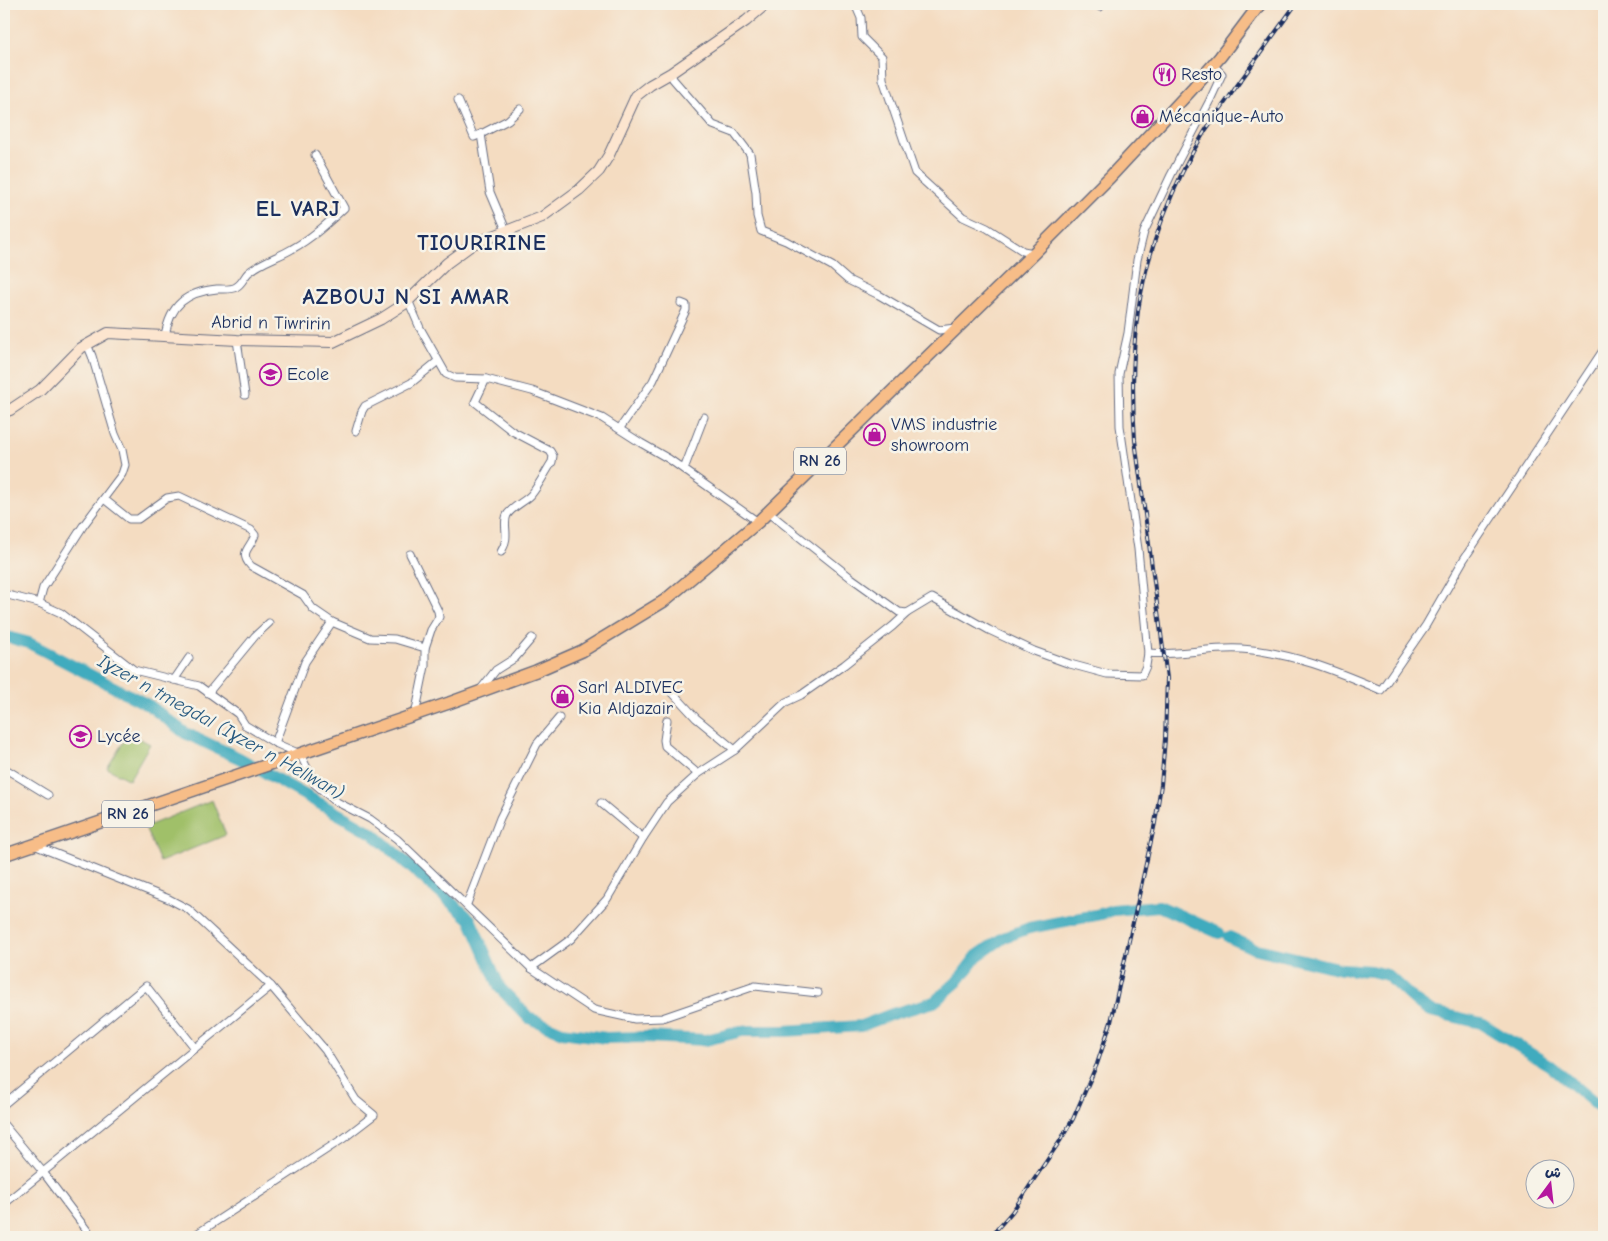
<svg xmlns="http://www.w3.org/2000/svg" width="1608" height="1241" font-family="'Comic Neue','Playpen Sans Arabic',sans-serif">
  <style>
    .green { fill: #a0c069; stroke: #5e7864 }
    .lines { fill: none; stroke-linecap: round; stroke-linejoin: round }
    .river { stroke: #3fabbe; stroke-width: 12 }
    .street-casing { stroke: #676c81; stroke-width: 9 }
    .secondary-casing { stroke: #676c81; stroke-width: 12 }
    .primary-casing { stroke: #676c81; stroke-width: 14 }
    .street { stroke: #fff; stroke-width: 7 }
    .secondary { stroke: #fce5cf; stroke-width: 10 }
    .primary { stroke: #f7bd88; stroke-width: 11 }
    .rail-casing { stroke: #1b2f5e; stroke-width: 4 }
    .rail { stroke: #f7f3e8; stroke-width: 2; stroke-dasharray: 5.5; stroke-linecap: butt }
    .labels { text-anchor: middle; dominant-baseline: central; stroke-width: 5; stroke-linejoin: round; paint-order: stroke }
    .shield { fill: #f7f3e8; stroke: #5d6a87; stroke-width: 1 }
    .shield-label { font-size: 16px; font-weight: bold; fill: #1b2f5e }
    .poi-label { font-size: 18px; fill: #1b2f5e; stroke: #f7f3e8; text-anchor: start }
    .street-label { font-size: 18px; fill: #1b2f5e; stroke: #f7f3e8 }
    .water-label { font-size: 19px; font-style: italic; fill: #285a80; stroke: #f7f3e8 }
    .district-label { font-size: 22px; font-weight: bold; letter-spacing: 1px; fill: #1b2f5e; stroke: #f7f3e8 }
  </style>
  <rect width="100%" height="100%" fill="#f7f3e8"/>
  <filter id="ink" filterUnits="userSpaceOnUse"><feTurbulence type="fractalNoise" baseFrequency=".02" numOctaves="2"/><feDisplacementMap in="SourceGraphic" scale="10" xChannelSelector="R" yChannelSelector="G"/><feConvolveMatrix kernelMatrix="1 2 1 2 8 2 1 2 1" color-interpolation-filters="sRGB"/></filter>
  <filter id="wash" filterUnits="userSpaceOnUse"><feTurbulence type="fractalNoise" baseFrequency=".0096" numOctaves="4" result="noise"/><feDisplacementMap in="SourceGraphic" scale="20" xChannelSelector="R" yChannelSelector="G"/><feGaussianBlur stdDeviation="1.12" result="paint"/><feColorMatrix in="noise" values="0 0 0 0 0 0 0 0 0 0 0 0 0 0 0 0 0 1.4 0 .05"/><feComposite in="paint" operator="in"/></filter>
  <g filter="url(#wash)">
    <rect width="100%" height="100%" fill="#f4dcc1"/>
    <g class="green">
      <path d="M129 733 150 744 129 780 107 768Z"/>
      <path d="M212 800 226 835 160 862 145 827Z"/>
    </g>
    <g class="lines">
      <g class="river">
        <path d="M4 636 29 643 150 706 185 733 239 758 372 833 470 919 500 988 529 1018 562 1032 606 1038 646 1037 706 1040 742 1031H785L861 1026 892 1014 934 1002 957 982 977 956 1003 938 1029 928 1101 914 1113 910 1159 906 1219 933"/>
        <path d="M1229 937 1253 948 1341 969 1371 971 1387 975 1415 1001 1430 1011 1481 1023 1549 1065 1604 1111"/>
      </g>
    </g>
  </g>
  <g filter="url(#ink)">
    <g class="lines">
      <defs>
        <g id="street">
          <path d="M855 4 861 18 862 37 882 57 883 79 915 173 963 217 987 228 1023 251 1034 253"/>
          <path d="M1096 4 1100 7"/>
          <path d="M671 73 673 79 713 125 734 133 750 154 756 193 757 216 761 231 786 241 832 266 848 280 879 295 939 330 955 328"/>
          <path d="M458 100 474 137 481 134"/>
          <path d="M506 230 490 192 481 134 508 120 520 109"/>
          <path d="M408 300 420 328 446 374 455 378 486 379 532 391 602 418 641 443 669 459 758 522"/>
          <path d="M165 336C170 305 186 292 217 289 222 289 231 290 236 287 242 284 244 277 248 273 260 262 279 257 292 249 312 238 328 223 344 208L315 155"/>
          <path d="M237 340 245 395"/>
          <path d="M486 379 475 402 512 431 550 451 553 456 552 462C545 473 539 485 531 495 524 502 512 507 507 515 502 525 511 536 501 552"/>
          <path d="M620 428 653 381 686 310V305L681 303"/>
          <path d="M356 431 362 411 365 406 411 383 438 361"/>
          <path d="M684 469 704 417"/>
          <path d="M104 499 129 519H138L167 498 179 496 251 530 255 535C251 548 238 552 251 566L303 595 313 609 332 622 370 638 395 639 425 648V666L415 715"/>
          <path d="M768 512 850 577 899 612 907 613 932 598 989 630 1034 651 1070 664 1107 674 1142 675 1146 666 1148 653 1138 549 1120 426 1119 374 1128 333 1137 260 1144 232 1171 175 1210 100 1222 74 1213 65"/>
          <path d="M410 554 438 611 439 617 431 630 425 648"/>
          <path d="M4 594 39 603 61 613 134 670 199 686 238 714 245 725 275 743 300 754 315 784 335 801 370 819 397 839 531 968 594 1010 635 1019 662 1018 755 986 818 993"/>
          <path d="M39 603 43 588 83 526 122 474 125 465 122 450 115 434 92 356 87 344"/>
          <path d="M1148 653C1179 656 1210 647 1241 649 1290 652 1336 671 1381 690L1426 625 1464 559 1604 349"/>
          <path d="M174 680 189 658"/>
          <path d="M481 689 496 670 515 658 532 638"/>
          <path d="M671 691 696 718 735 750"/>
          <path d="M208 693 255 636 269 623"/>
          <path d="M667 720 664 740 665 746 698 774"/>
          <path d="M275 743 305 662 332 622"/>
          <path d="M4 768 48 795"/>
          <path d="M601 803 643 838"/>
          <path d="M34 845 169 899 188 909 271 986 325 1050 356 1100 374 1115 344 1138 192 1237"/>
          <path d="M467 904 500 818 537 744 559 718"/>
          <path d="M531 968 571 939 607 899 643 838 667 802 698 774 735 750 786 702 801 695 844 665 893 626 907 613"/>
          <path d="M4 1104 146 986 195 1048"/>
          <path d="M4 1125 43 1172 92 1237"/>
          <path d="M4 1204 271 986"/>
        </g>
        <path id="secondary" d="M4 412 10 410 40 390 81 348 108 333 237 340 333 342 381 319 406 303 447 263 473 244 542 217 579 190 599 171 609 155 636 96 650 85 671 73 746 21 766 4"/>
        <path id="primary" d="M4 855 449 703 536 671 582 651 664 601 758 522 1034 253 1110 177 1192 89 1220 57 1260 4"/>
      </defs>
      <use href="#street" class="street-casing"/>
      <use href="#secondary" class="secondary-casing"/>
      <use href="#primary" class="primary-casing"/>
      <use href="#street" class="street"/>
      <use href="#secondary" class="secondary"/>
      <use href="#primary" class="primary"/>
      <defs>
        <path id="rail" d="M990 1237 1012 1212 1060 1141 1073 1119 1097 1064 1111 1022 1155 823 1161 785 1165 739 1167 678 1135 440C1132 397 1132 354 1138 311 1147 250 1173 183 1205 131 1215 116 1226 102 1236 87 1256 59 1276 32 1296 4"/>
      </defs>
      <use href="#rail" class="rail-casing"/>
      <use href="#rail" class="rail"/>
    </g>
  </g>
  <defs>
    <symbol id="restaurant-ring" viewBox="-11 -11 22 22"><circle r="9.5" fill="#f7f3e8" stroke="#b5179e" stroke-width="1.5"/><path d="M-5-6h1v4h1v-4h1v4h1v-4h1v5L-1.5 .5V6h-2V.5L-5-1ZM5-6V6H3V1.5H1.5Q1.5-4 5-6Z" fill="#b5179e"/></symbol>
    <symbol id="shop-ring" viewBox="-11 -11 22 22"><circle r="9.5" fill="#f7f3e8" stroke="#b5179e" stroke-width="1.5"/><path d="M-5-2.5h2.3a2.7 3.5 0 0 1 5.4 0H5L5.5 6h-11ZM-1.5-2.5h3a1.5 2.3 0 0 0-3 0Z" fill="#b5179e"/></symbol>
    <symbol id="school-ring" viewBox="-11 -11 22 22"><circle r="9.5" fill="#f7f3e8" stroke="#b5179e" stroke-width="1.5"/><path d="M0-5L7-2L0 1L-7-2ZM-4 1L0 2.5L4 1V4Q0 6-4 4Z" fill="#b5179e"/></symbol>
  </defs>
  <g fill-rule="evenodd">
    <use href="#restaurant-ring" x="1152" y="62" width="25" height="25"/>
    <use href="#shop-ring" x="1130" y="104" width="25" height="25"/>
    <use href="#school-ring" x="258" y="362" width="25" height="25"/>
    <use href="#shop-ring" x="862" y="422" width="25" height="25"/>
    <use href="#shop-ring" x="550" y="684" width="25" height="25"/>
    <use href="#school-ring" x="68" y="724" width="25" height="25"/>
  </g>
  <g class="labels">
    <g class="shield">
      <rect x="794" y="447.5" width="52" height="27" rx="4"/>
      <rect x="102" y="800.5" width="52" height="27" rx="4"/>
    </g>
    <g class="shield-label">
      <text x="820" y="461">RN 26</text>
      <text x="128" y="814">RN 26</text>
    </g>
    <g class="poi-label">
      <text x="1181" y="74">Resto</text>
      <text x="1159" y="116">Mécanique-Auto</text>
      <text x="287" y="374">Ecole</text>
      <text x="891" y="424">VMS industrie<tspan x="891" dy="21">showroom</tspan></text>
      <text x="578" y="687">Sarl ALDIVEC<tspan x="578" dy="21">Kia Aldjazair</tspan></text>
      <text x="97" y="736">Lycée</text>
    </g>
    <g class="street-label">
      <text transform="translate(271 323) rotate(1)">Abrid n Tiwririn</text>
    </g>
    <g class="water-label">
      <text transform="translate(221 727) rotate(29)">Iɣzer n tmegdal (Iɣzer n Hellwan)</text>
    </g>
    <g class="district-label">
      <text x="298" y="209">EL VARJ</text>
      <text x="482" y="243">TIOURIRINE</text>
      <text x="406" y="297">AZBOUJ N SI AMAR</text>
    </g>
  </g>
  <rect width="1608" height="1241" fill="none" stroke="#f7f3e8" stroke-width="20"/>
  <g transform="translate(1550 1184) rotate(15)"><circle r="24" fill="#f7f3e8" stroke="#9fa5b1"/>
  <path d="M0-4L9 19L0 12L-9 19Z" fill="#b5179e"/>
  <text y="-8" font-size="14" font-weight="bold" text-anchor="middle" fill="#1b2f5e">ش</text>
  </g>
</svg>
